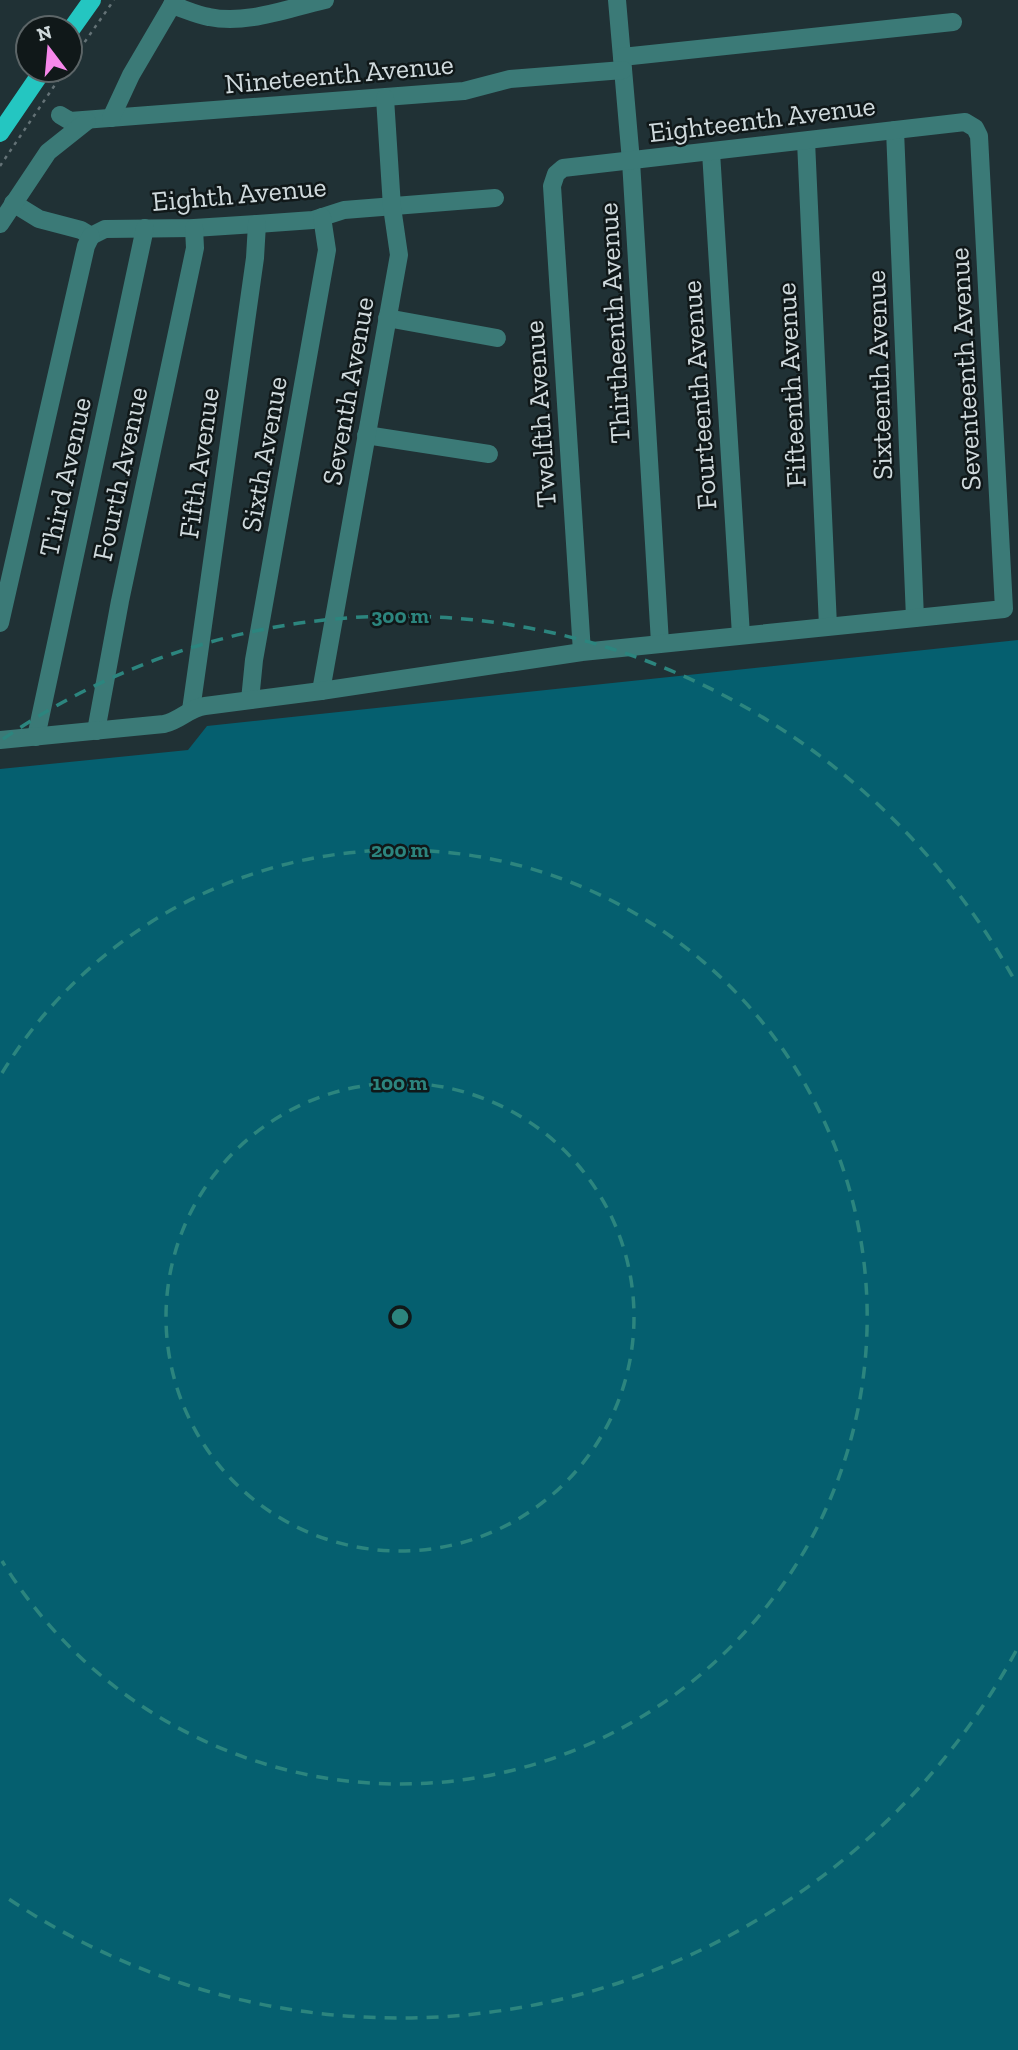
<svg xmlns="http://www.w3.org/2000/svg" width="1018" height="2050" font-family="'Zilla Slab',serif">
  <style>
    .green { fill: #055f6f }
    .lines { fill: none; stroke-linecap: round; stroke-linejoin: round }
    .path { stroke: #647276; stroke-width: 2.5; stroke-dasharray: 3.5 5; stroke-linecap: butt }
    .minor { stroke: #3b7a77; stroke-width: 18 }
    .major { stroke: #24c6c1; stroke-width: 18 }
    .ring { fill: none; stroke: #2c857e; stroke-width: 3.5; stroke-dasharray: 12 9 }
    .labels { text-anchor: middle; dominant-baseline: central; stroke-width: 5; stroke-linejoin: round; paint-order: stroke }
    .street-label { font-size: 28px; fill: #cfd9dc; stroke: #101819 }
    .centre { fill: #2c857e; stroke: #101819; stroke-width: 3.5 }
    .ring-label { font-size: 21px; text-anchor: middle; font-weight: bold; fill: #2c857e; stroke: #101819; stroke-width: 5; stroke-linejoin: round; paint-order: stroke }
  </style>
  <rect width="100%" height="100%" fill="#203135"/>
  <path class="green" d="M1018 640V2050H0V769L188 750 207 726Z"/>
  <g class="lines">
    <g class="path">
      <path d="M70 63 114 0"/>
      <path d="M0 166 65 70"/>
    </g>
    <g class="minor">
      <path d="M617 0 631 161 660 643"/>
      <path d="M172 5C184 9 197 15 209 17 247 25 288 8 325 0"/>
      <path d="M622 57 953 22"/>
      <path d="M60 115 70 121 464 91 510 79 623 70"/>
      <path d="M111 118 131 75 175 0"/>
      <path d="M895 130 915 618"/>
      <path d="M806 141 828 626"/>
      <path d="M711 152 741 635"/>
      <path d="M13 203 39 219 81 230 91 236"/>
      <path d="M0 224 48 152 87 121"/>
      <path d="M91 236 105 229 194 228 257 224 313 220 344 210 495 198"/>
      <path d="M387 318 497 338"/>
      <path d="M366 435 489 454"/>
      <path d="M0 623 86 246 91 236"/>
      <path d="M321 691 399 255 392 207 385 98"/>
      <path d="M250 700 254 660 327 250 322 217"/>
      <path d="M191 710 255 258 257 224"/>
      <path d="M96 731 120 601 195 248 194 228"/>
      <path d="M36 737 145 228"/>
      <path d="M0 740 164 724C181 720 189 708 205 706L321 691 582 652 1004 609 979 136 975 128 965 122 563 168 556 174 552 186 582 652"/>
    </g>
    <g class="major">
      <path d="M70 31 92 0"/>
      <path d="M0 133 43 70"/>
    </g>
  </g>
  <g class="ring">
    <circle cx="400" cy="1317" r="234"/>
    <path d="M2 1073A467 467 0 1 1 2 1561"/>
    <path d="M1016 1651A701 701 0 0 1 3 1895M3 739A701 701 0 0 1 1016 983"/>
  </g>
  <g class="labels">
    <g class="street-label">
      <text transform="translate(339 74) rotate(-5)">Nineteenth Avenue</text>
      <text transform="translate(762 119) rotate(-7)">Eighteenth Avenue</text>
      <text transform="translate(239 194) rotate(-5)">Eighth Avenue</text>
      <text transform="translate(614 323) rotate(-93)">Thirtheenth Avenue</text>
      <text transform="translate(965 369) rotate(-93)">Seventeenth Avenue</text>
      <text transform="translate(879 375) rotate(-92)">Sixteenth Avenue</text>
      <text transform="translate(791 385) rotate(-93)">Fifteenth Avenue</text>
      <text transform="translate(348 391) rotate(-80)">Seventh Avenue</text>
      <text transform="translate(699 395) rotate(-94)">Fourteenth Avenue</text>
      <text transform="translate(540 414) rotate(-94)">Twelfth Avenue</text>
      <text transform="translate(264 454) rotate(-80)">Sixth Avenue</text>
      <text transform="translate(199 463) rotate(-82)">Fifth Avenue</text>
      <text transform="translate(120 474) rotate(-78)">Fourth Avenue</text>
      <text transform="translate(65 477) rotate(-78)">Third Avenue</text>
    </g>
  </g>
  <circle cx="400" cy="1317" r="10" class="centre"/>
  <g class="ring-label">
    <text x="400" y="623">300 m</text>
    <text x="400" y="857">200 m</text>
    <text x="400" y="1090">100 m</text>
  </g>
  <g transform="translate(49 49) rotate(344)"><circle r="33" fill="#101819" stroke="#5c6567" stroke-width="2"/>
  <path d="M0-5L12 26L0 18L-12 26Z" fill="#f788eb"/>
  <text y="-10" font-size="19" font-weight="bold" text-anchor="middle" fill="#cfd9dc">N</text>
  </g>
</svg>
